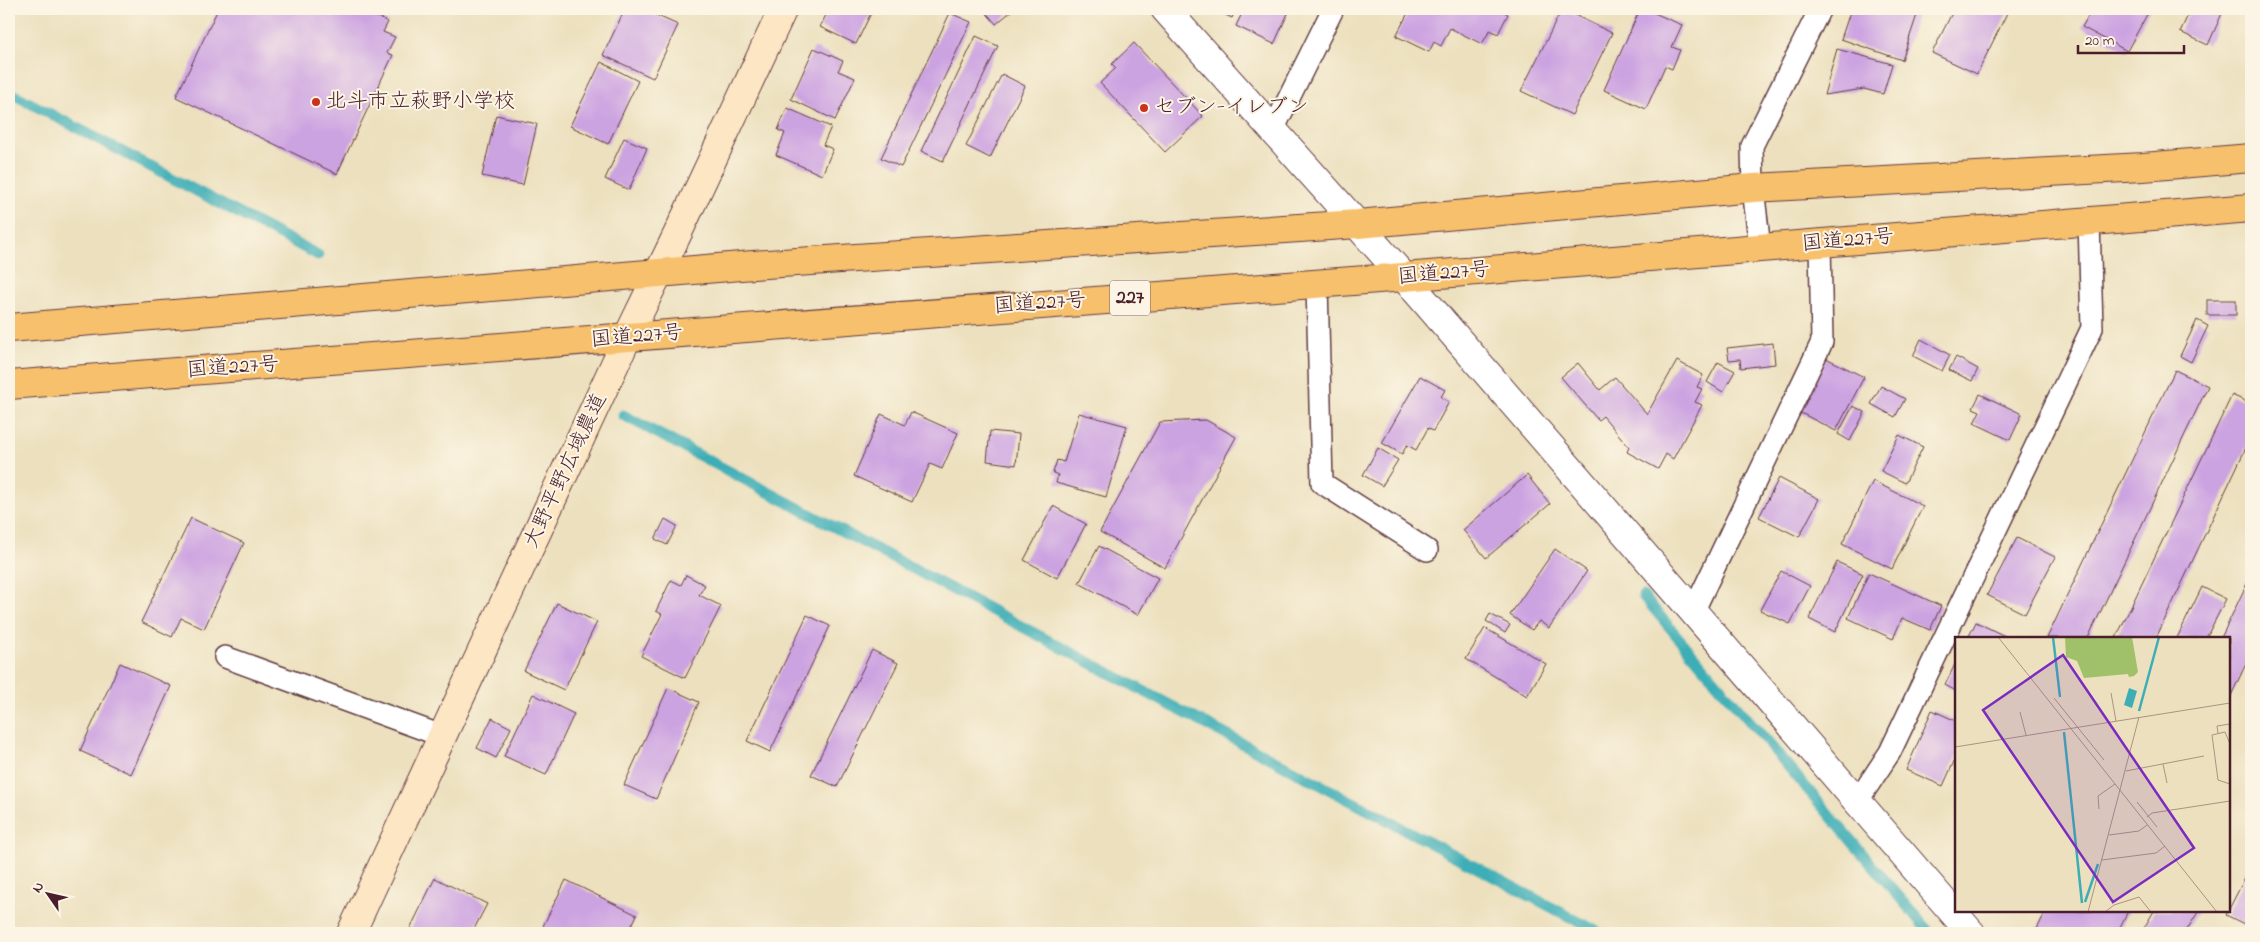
<svg xmlns="http://www.w3.org/2000/svg" width="2260" height="942" font-family="'Indie Flower','Klee One',sans-serif">
  <style>
    .lines { fill: none; stroke-linecap: round; stroke-linejoin: round }
    .stream { stroke: #3daeb6; stroke-width: 11 }
    .building { fill: #cca3e1 }
    .lane-casing { stroke: #623c41; stroke-width: 24 }
    .street-casing { stroke: #623c41; stroke-width: 30 }
    .secondary-casing { stroke: #623c41; stroke-width: 30 }
    .highway-casing { stroke: #623c41; stroke-width: 30 }
    .lane { stroke: #fff; stroke-width: 21 }
    .street { stroke: #fff; stroke-width: 28 }
    .secondary { stroke: #fce6c4; stroke-width: 28 }
    .highway { stroke: #f7c06c; stroke-width: 28 }
    .poi-dot { fill: #c8321e; stroke: #fcf5e5; stroke-width: 2 }
    .labels { text-anchor: middle; dominant-baseline: central; stroke-width: 4; stroke-linejoin: round; paint-order: stroke }
    .shield { fill: #fcf5e5; stroke: #7f5f63; stroke-width: 1 }
    .shield-label { font-size: 20px; font-weight: bold; fill: #4a1f2b }
    .poi-label { font-size: 21px; fill: #4a1f2b; stroke: #fcf5e5; text-anchor: start }
    .street-label { font-size: 21px; fill: #4a1f2b; stroke: #fcf5e5 }
    .inset-river { fill: none; stroke: #3daeb6; stroke-width: 2.5 }
    .inset-road { fill: none; stroke: #ab9383; stroke-width: 1 }
    .view { fill: #7b2cbf; fill-opacity: 0.15; stroke: #7b2cbf; stroke-width: 2.5 }
    .inset-edge { fill: none; stroke: #4a1f2b; stroke-width: 2.5 }
  </style>
  <rect width="100%" height="100%" fill="#fcf5e5"/>
  <filter id="ink" filterUnits="userSpaceOnUse"><feTurbulence type="fractalNoise" baseFrequency=".02" numOctaves="2"/><feDisplacementMap in="SourceGraphic" scale="10" xChannelSelector="R" yChannelSelector="G"/><feConvolveMatrix kernelMatrix="1 2 1 2 8 2 1 2 1" color-interpolation-filters="sRGB"/></filter>
  <filter id="wash" filterUnits="userSpaceOnUse"><feTurbulence type="fractalNoise" baseFrequency=".0096" numOctaves="4" result="noise"/><feDisplacementMap in="SourceGraphic" scale="20" xChannelSelector="R" yChannelSelector="G"/><feGaussianBlur stdDeviation="1.12" result="paint"/><feColorMatrix in="noise" values="0 0 0 0 0 0 0 0 0 0 0 0 0 0 0 0 0 1.4 0 .05"/><feComposite in="paint" operator="in"/></filter>
  <g filter="url(#wash)">
    <rect width="100%" height="100%" fill="#ece0be"/>
    <g class="lines">
      <g class="stream">
        <path d="M9 92 318 255"/>
        <path d="M623 415 1600 933"/>
        <path d="M1643 596 1930 933"/>
      </g>
    </g>
    <g id="blocks">
      <g class="building">
        <path d="M218 9H335L343 13 345 9H373L371 14 388 22 383 32 395 37 387 53 393 55 337 174 176 97Z"/>
        <path d="M625 9H642L678 25 653 78 603 55Z"/>
        <path d="M829 9H873L856 44 820 27Z"/>
        <path d="M983 9H1014L996 24Z"/>
        <path d="M1213 9H1236L1232 18Z"/>
        <path d="M1244 9H1290L1274 44 1236 26Z"/>
        <path d="M1410 9H1499L1508 14 1498 34 1490 30 1482 44 1450 28 1441 46 1434 42 1429 52 1396 36Z"/>
        <path d="M1562 9 1612 33 1572 115 1521 91Z"/>
        <path d="M1640 9H1645L1682 25 1672 47 1680 50 1672 69 1665 66 1646 109 1604 90Z"/>
        <path d="M1851 9H1919L1902 60 1841 39Z"/>
        <path d="M1954 9H2009L1977 74 1932 53Z"/>
        <path d="M2092 9H2150L2127 51 2082 27Z"/>
        <path d="M2191 9H2224L2208 45 2180 32Z"/>
        <path d="M950 13 971 22 901 167 881 158Z"/>
        <path d="M976 36 998 46 943 161 921 151Z"/>
        <path d="M1134 43 1203 116 1165 152 1100 83 1116 68 1112 64Z"/>
        <path d="M814 48 843 61 838 71 855 78 835 120 791 99Z"/>
        <path d="M1837 49 1892 64 1883 94 1864 89 1824 95Z"/>
        <path d="M601 62 638 81 608 144 570 126Z"/>
        <path d="M1002 74 1025 86 990 158 966 146Z"/>
        <path d="M787 108 831 127 823 145 833 149 822 175 776 155 785 133 778 130Z"/>
        <path d="M496 115 537 124 523 185 482 176Z"/>
        <path d="M624 138 647 148 629 190 605 179Z"/>
        <rect x="2207" y="300" width="29" height="15"/>
        <path d="M2197 320 2208 326 2191 362 2180 356Z"/>
        <path d="M1921 339 1950 355 1942 371 1913 356Z"/>
        <path d="M1773 343 1775 364 1741 368 1740 359 1729 360 1727 348Z"/>
        <path d="M1956 357 1978 369 1972 381 1949 370Z"/>
        <path d="M1826 358 1864 377 1836 431 1799 412Z"/>
        <path d="M1677 361 1703 375 1697 387 1702 389 1695 402 1702 405 1673 459 1666 454 1658 469 1627 452 1629 447 1603 416 1598 420 1561 377 1578 363 1600 390 1615 377 1647 414Z"/>
        <path d="M1718 362 1735 371 1723 392 1707 382Z"/>
        <path d="M2175 370 2208 386 2088 638H2047Z"/>
        <path d="M1420 376 1445 390 1441 397 1449 402 1433 431 1428 428 1416 450 1407 445 1402 454 1382 443Z"/>
        <path d="M1881 386 1905 399 1895 417 1871 404Z"/>
        <path d="M1980 394 2022 414 2010 440 1974 423 1980 411 1973 408Z"/>
        <path d="M2232 395 2251 404V437L2156 638H2116Z"/>
        <path d="M1853 406 1865 412 1850 441 1838 434Z"/>
        <path d="M911 412 958 433 942 469 930 464 912 502 854 476 881 414 905 425Z"/>
        <path d="M1079 413 1127 426 1106 497 1056 483 1058 475 1053 473 1057 460 1064 462Z"/>
        <path d="M1206 420 1236 437 1165 568 1100 532 1160 422Z"/>
        <path d="M990 431 1019 434 1016 465 987 461Z"/>
        <path d="M1899 435 1923 447 1905 483 1881 471Z"/>
        <path d="M1378 448 1398 460 1382 486 1363 475Z"/>
        <path d="M1527 475 1550 504 1486 558 1463 530Z"/>
        <path d="M1779 478 1819 499 1799 537 1759 517Z"/>
        <path d="M1873 481 1923 506 1892 569 1842 544Z"/>
        <path d="M1053 506 1086 524 1057 578 1024 560Z"/>
        <path d="M191 518 244 543 204 629 181 618 172 637 141 622Z"/>
        <path d="M665 519 677 526 667 545 655 539Z"/>
        <path d="M2017 538 2055 557 2025 614 1987 595Z"/>
        <path d="M1099 546 1158 578 1138 615 1079 583Z"/>
        <path d="M1555 549 1587 571 1549 628 1539 621 1532 630 1510 615Z"/>
        <path d="M1837 562 1863 574 1835 632 1809 619Z"/>
        <path d="M1781 571 1810 586 1790 624 1760 610Z"/>
        <path d="M1869 573 1941 606 1930 630 1902 618 1893 639 1848 618Z"/>
        <path d="M686 575 705 585 699 595 721 606 685 678 641 656 662 614 656 611 671 580 681 585Z"/>
        <path d="M2251 575V653L2229 700V638H2221Z"/>
        <path d="M2202 587 2226 599 2206 638H2177Z"/>
        <path d="M557 603 597 622 564 690 524 671Z"/>
        <path d="M1490 614 1510 625 1505 633 1486 621Z"/>
        <path d="M807 615 830 626 770 752 747 741Z"/>
        <path d="M1976 622 2009 638H1968Z"/>
        <path d="M1485 628 1546 664 1527 696 1466 659Z"/>
        <path d="M872 650 898 663 837 787 811 775Z"/>
        <path d="M1956 662V691L1945 685Z"/>
        <path d="M120 663 171 686 131 774 80 751Z"/>
        <path d="M668 688 699 702 656 799 624 785Z"/>
        <path d="M533 694 574 714 546 775 504 756Z"/>
        <path d="M1932 710 1956 721V757L1943 786 1906 770Z"/>
        <path d="M492 718 511 728 496 758 477 748Z"/>
        <path d="M2251 866V920L2248 926 2226 915Z"/>
        <path d="M435 878 487 904 472 933H408Z"/>
        <path d="M566 880 637 915 628 933H559L543 926Z"/>
        <path d="M2046 911H2128L2117 933H2035Z"/>
        <path d="M2154 911H2195L2198 912 2185 933H2141Z"/>
      </g>
    </g>
  </g>
  <g filter="url(#ink)">
    <use href="#blocks" fill-opacity="0" stroke="#623c41" stroke-width="1"/>
    <g class="lines">
      <defs>
        <g id="lane">
          <path d="M1273 130 1333 9"/>
          <path d="M1760 248 1753 188 1752 146 1820 9"/>
          <path d="M1317 284 1322 483 1427 550"/>
          <path d="M1693 612 1822 342 1820 243"/>
          <path d="M225 657 442 736"/>
          <path d="M1857 802 1890 752 2092 328 2089 221"/>
        </g>
        <path id="street" d="M1165 9 1404 277 1971 933"/>
        <path id="secondary" d="M351 933 627 338 677 235 783 9"/>
        <g id="highway">
          <path d="M9 328 753 265 1358 224 1753 188 2143 167 2251 158"/>
          <path d="M9 385 1404 277 2251 208"/>
        </g>
      </defs>
      <use href="#lane" class="lane-casing"/>
      <use href="#street" class="street-casing"/>
      <use href="#secondary" class="secondary-casing"/>
      <use href="#highway" class="highway-casing"/>
      <use href="#lane" class="lane"/>
      <use href="#street" class="street"/>
      <use href="#secondary" class="secondary"/>
      <use href="#highway" class="highway"/>
    </g>
  </g>
  <g class="poi-dot">
    <circle cx="316" cy="102" r="5"/>
    <circle cx="1144" cy="108" r="5"/>
  </g>
  <g class="labels">
    <rect class="shield" x="1110" y="280.5" width="40" height="35" rx="4"/>
    <g class="shield-label">
      <text x="1130" y="298">227</text>
    </g>
    <g class="poi-label">
      <text x="326" y="102">北斗市立萩野小学校</text>
      <text x="1154" y="108">セブン-イレブン</text>
    </g>
    <g class="street-label">
      <text transform="translate(1848 241) rotate(-5)">国道227号</text>
      <text transform="translate(1444 274) rotate(-5)">国道227号</text>
      <text transform="translate(1040 304) rotate(-4)">国道227号</text>
      <text transform="translate(637 337) rotate(-5)">国道227号</text>
      <text transform="translate(233 368) rotate(-4)">国道227号</text>
      <text transform="translate(566 471) rotate(-65)">大野平野広域農道</text>
    </g>
  </g>
  <g transform="translate(1955 637)">
    <rect width="275" height="275" fill="#ece0be"/>
    <path d="M110 0H177L183 35 179 39 174 40 173 37 129 41 122 24 111 20Z" fill="#a0c169"/>
    <path d="M174 51 182 54 177 71 169 68Z" fill="#3daeb6"/>
    <path class="inset-river" d="M98 0 105 60M184 74 204 0M109 95 127 266M130 265 143 227"/>
    <path class="inset-road" d="M43 0 262 275M156 56 161 84M99 61 149 123M65 75 71 98M263 96 262 89 275 87M275 107 270 95 257 98 263 143 275 147M0 110 275 66M208 127 212 146M171 134 249 119M182 165 202 190M144 172 143 159 160 147M192 180 197 176 275 164M154 198 184 194 192 188M147 223 201 216 210 209M133 275 184 80M150 275 159 268 184 260 196 275"/>
    <path class="view" d="M108 18 239 211 158 265 28 73Z"/>
    <rect width="275" height="275" class="inset-edge"/>
  </g>
  <rect width="2260" height="942" fill="none" stroke="#fcf5e5" stroke-width="30"/>
  <g transform="translate(48 894) rotate(304)" stroke="#fcf5e5" stroke-width="4" paint-order="stroke">
  <path d="M0-4L9 19L0 12L-9 19Z" fill="#4a1f2b"/>
  <text y="-8" font-size="14" font-weight="bold" text-anchor="middle" fill="#4a1f2b">N</text>
  </g>
  <path d="M2078 45v8h106v-8" fill="none" stroke="#4a1f2b" stroke-width="2.5"/>
  <text x="2085" y="45" font-size="15" fill="#4a1f2b" stroke="#fcf5e5" stroke-width="4" paint-order="stroke">20 m</text>
</svg>
